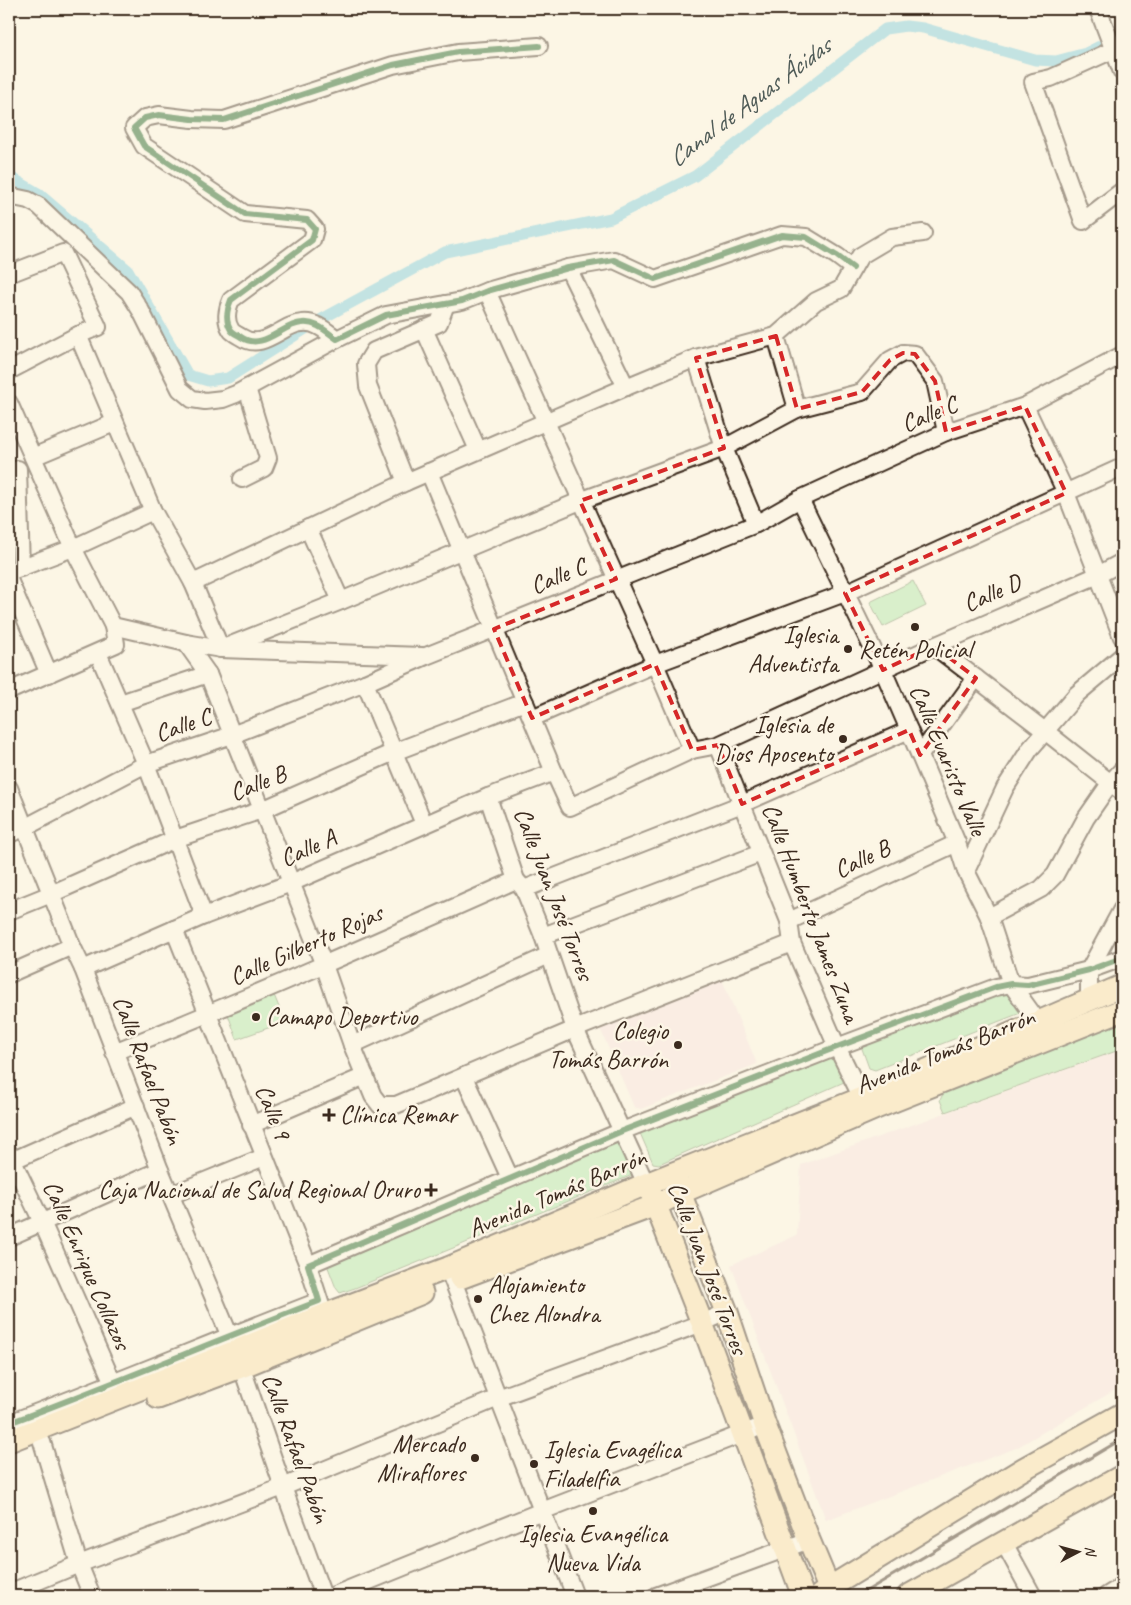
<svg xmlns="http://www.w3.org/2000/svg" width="1131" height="1605" font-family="Caveat,sans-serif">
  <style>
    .built { fill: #f8e3e0 }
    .green { fill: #afe7aa; stroke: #758864 }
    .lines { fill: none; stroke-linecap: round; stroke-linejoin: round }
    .canal { stroke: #7fccdd; stroke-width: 11 }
    .minor-casing { stroke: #3b2a1e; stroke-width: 20 }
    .major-casing { stroke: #3b2a1e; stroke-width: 25 }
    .minor { stroke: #fcf5e5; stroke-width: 16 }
    .major { stroke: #f8deab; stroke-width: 21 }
    .rail { stroke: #3b2a1e; stroke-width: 3 }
    .cycleway-casing { stroke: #fcf5e5; stroke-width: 9 }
    .cycleway { stroke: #1b5e20; stroke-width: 6 }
    .marked { fill: none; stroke: #d62828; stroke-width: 4; stroke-dasharray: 10 6; stroke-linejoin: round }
    .poi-dot { fill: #3b2a1e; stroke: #fcf5e5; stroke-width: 2 }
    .labels { text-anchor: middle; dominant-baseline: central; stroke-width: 5; stroke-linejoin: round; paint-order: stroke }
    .street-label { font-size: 25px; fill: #3b2a1e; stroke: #fcf5e5 }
    .poi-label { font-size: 25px; fill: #3b2a1e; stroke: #fcf5e5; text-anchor: end }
    .water-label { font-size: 26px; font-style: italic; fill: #4f5b57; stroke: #fcf5e5 }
  </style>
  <rect width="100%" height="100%" fill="#fcf5e5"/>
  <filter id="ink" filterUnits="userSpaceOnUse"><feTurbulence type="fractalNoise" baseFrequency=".02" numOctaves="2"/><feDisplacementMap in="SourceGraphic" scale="10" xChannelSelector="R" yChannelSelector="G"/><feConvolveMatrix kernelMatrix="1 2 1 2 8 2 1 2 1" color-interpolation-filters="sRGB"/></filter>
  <g filter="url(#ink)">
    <g class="built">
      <path d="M721 977 757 1064 641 1109 634 1107 599 1026Z"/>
      <path d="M1122 1049V1386L1016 1448 826 1520 731 1265 797 1235 801 1165Z"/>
    </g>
    <g class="green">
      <path d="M913 581 926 606 883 627 870 602Z"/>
      <path d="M1005 982 1023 1012 875 1070 869 1068 860 1043Z"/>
      <path d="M274 995 285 1022 237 1039 227 1012Z"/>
      <path d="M1122 1019V1049L945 1112 940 1100 946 1088Z"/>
      <path d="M847 1048 857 1071 853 1078 659 1164 653 1163 640 1133 642 1127Z"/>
      <path d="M624 1135 635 1174 355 1288 340 1293 336 1288 326 1262Z"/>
    </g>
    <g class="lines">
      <g class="canal">
        <path d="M1118 37 1122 35"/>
        <path d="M9 176 38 193 128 270 188 375 208 381 228 378 318 321 445 252 611 218 695 176 885 29 906 26 923 28 1035 60 1056 61 1086 53 1102 45"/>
      </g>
      <defs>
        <g id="minor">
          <path d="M1098 9 1122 72"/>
          <path d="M539 46 458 52 393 65 224 120 192 119 159 115 145 118 134 128 144 146 245 214 307 220 315 229 312 240 231 300C227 309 225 321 231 330 233 333 238 335 241 337 263 352 282 324 302 323 316 321 327 332 337 339L386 315 462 301 487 291 568 268 614 260 655 279 782 235 806 237 837 256 853 268"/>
          <path d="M1122 46 1051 78 1033 82 1083 221 1122 191"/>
          <path d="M9 196 28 200 39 206 129 292 141 311 180 389 192 399 205 401 223 399 236 394 337 339"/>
          <path d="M568 268 626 387"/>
          <path d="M9 274 63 253 98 327 78 335 153 511 193 583 406 482 626 387 696 358 776 336 816 301 841 289 860 256 892 237 923 233"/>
          <path d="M487 291 655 664 692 750"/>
          <path d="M424 329 478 450"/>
          <path d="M776 336 797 409"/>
          <path d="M696 358 724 448 756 524"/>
          <path d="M9 371 78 335"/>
          <path d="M9 403 73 548 113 626 186 643 221 649 422 656"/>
          <path d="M1025 406 1066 493 1122 637"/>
          <path d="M33 457 114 423"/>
          <path d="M18 469 21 568"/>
          <path d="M429 472 554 772 570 807 692 750 718 745 934 646 1098 575 1122 562"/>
          <path d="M242 479 264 468 268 458 247 388"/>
          <path d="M406 482 368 386 366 364 374 351 439 323 446 304"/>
          <path d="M800 499 883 670 909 730 957 843 966 871 989 917 1011 984 1039 1023 1043 1031"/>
          <path d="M308 528 341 601"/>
          <path d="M9 572 73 548 153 511"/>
          <path d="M9 580 49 674"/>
          <path d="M193 583 221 649 341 601 580 501 724 448 797 409 862 392 890 360 903 353 915 354 935 381 946 432"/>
          <path d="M186 643 208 674 324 965 352 1045 373 1096 380 1105H396L575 1029 792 943"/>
          <path d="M934 646 1045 731 1122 792"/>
          <path d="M98 653 146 764 204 916"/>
          <path d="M365 683 424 824"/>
          <path d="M9 691 116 644 113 626"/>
          <path d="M120 703 208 674"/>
          <path d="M532 718 655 664 845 593 1122 467"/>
          <path d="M718 745 789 921 792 943 837 1047 862 1098"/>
          <path d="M920 755 976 678"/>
          <path d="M9 788 72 946 83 969 160 1170 236 1351 283 1487 323 1596"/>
          <path d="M488 797 516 880 524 889 543 936 575 1029 646 1184"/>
          <path d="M9 834 24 828 146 764 232 735 365 683 426 656 756 524 800 499 946 432 1025 406 1122 355"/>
          <path d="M966 871 1005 788 1030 749 1077 694 1122 656"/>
          <path d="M524 889 742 804 909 730"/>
          <path d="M9 911 51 894 175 839 262 810 394 752 525 702"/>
          <path d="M989 917 1041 889 1055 875 1086 818 1111 782 1122 770"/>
          <path d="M789 921 957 843"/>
          <path d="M174 929 308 1265 324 1315"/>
          <path d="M543 936 761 853"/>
          <path d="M83 969 204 916 291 883 488 797 554 772"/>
          <path d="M9 974 72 946"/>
          <path d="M1089 1001V970L1122 909"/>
          <path d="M352 1045 549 955"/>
          <path d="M114 1052C250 998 383 939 516 880"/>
          <path d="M464 1077 510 1178"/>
          <path d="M251 1125 365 1076"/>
          <path d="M9 1153 42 1222 117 1392"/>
          <path d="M9 1162 136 1106"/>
          <path d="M171 1195 264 1157"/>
          <path d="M9 1237 160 1170"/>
          <path d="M308 1265 622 1131 837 1047 996 987 1011 984 1028 985 1089 970 1122 958"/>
          <path d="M448 1268 575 1596"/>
          <path d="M9 1423C113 1384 215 1341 319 1301"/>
          <path d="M42 1442 79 1564 92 1596"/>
          <path d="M1004 1543 1033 1596"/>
          <path d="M9 1593 79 1564 283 1487 498 1398 702 1323 727 1312"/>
          <path d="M332 1596 542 1511 765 1425"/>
          <path d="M656 1596 809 1540"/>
          <path d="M1106 1596 1122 1586"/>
        </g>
        <g id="major">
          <path d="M675 1180 727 1312 765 1425 809 1540 829 1588 827 1596"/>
          <path d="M651 1193 702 1323 803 1596"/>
          <path d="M460 1278 656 1205 680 1193 876 1108 1122 1010"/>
          <path d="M158 1398 241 1367 422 1293"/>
          <path d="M9 1441 236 1351 324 1315 448 1268 646 1184 862 1098 1122 986"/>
          <path d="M819 1596 829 1588 1023 1469 1122 1414"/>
          <path d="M908 1596 1122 1476"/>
        </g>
      </defs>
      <use href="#minor" class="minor-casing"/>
      <use href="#major" class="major-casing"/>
      <use href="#minor" class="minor"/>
      <use href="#major" class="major"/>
      <path class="rail" d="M858 1596 1122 1439"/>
      <defs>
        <g id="cycleway">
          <path d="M539 46 458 52 393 65 224 120 192 119 159 115 145 118 134 128 144 146 245 214 307 220 315 229 312 240 231 300C227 309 225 321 231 330 233 333 238 335 241 337 263 352 282 324 302 323 316 321 327 332 337 339L386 315 462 301 487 291 568 268 614 260 655 279 782 235 806 237 837 256 853 268"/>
          <path d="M9 1423C113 1384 215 1341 319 1301L308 1265 622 1131 837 1047 996 987 1011 984 1028 985 1089 970 1122 958"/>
        </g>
      </defs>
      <use href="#cycleway" class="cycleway-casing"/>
      <use href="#cycleway" class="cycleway"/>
    </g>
  </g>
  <path d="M0 0H1131V1605H0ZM776 336 797 409 862 392 890 360 903 353 915 354 935 381 946 432 1025 406 1066 493 845 593 883 670 934 646 976 678 920 755 909 730 742 804 718 745 692 750 655 664 532 718 494 629 616 579 580 501 724 448 696 358Z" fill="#fcf5e5" fill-opacity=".55" fill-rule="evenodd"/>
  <path class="marked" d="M776 336 797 409 862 392 890 360 903 353 915 354 935 381 946 432 1025 406 1066 493 845 593 883 670 934 646 976 678 920 755 909 730 742 804 718 745 692 750 655 664 532 718 494 629 616 579 580 501 724 448 696 358Z"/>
  <g class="poi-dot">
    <circle cx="915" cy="627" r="5"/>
    <circle cx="848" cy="649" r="5"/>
    <circle cx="843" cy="739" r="5"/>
    <circle cx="256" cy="1017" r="5"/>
    <circle cx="678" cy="1045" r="5"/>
    <path d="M326.5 1107.5h5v5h5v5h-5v5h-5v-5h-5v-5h5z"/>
    <path d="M428.5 1182.5h5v5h5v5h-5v5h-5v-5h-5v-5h5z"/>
    <circle cx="478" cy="1299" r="5"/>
    <circle cx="475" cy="1458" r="5"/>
    <circle cx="534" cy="1464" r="5"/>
    <circle cx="593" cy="1511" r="5"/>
  </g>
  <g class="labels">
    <g class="street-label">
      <text transform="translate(929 414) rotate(-22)">Calle C</text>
      <text transform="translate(558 576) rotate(-22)">Calle C</text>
      <text transform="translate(992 593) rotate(-23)">Calle D</text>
      <text transform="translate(183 725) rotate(-19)">Calle C</text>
      <text transform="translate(948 760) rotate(67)">Calle Evaristo Valle</text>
      <text transform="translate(258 783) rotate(-21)">Calle B</text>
      <text transform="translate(308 848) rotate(-24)">Calle A</text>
      <text transform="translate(862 859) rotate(-25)">Calle B</text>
      <text transform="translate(554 894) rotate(69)">Calle Juan José Torres</text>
      <text transform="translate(811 913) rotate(69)">Calle Humberto James Zuna</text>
      <text transform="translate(306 945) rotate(-24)">Calle Gilberto Rojas</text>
      <text transform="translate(945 1051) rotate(-22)">Avenida Tomás Barrón</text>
      <text transform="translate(148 1070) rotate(69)">Calle Rafael Pabón</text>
      <text transform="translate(273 1112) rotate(68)">Calle 9</text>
      <text transform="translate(557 1193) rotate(-23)">Avenida Tomás Barrón</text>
      <text transform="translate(87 1265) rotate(66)">Calle Enrique Collazos</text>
      <text transform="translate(708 1268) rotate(69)">Calle Juan José Torres</text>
      <text transform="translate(296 1448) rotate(70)">Calle Rafael Pabón</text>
    </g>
    <g class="poi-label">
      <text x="838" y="635">Iglesia<tspan x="838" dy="29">Adventista</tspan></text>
      <text x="915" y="650" text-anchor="middle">Retén Policial</text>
      <text x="833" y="725">Iglesia de<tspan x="833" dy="29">Dios Aposento</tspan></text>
      <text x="266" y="1017" text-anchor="start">Camapo Deportivo</text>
      <text x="668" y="1031">Colegio<tspan x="668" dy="29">Tomás Barrón</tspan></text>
      <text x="340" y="1115" text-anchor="start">Clínica Remar</text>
      <text x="420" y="1190">Caja Nacional de Salud Regional Oruro</text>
      <text x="488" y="1285" text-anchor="start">Alojamiento<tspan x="488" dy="29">Chez Alondra</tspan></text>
      <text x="465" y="1444">Mercado<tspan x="465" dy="29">Miraflores</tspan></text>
      <text x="544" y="1450" text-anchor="start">Iglesia Evagélica<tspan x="544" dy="29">Filadelfia</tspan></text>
      <text x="593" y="1534" text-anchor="middle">Iglesia Evangélica<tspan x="593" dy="29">Nueva Vida</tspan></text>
    </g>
    <g class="water-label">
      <text transform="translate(749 102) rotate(-37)">Canal de Aguas Ácidas</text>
    </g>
  </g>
  <rect width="1131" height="1605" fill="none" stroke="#fcf5e5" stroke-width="30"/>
  <rect x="15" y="15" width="1101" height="1575" fill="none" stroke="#3b2a1e" stroke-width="2" filter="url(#ink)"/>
  <g transform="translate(1078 1552) rotate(84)" stroke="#fcf5e5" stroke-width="4" paint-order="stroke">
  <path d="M0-4L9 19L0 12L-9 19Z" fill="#3b2a1e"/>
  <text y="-8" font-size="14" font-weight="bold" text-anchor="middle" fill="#3b2a1e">N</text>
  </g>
</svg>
